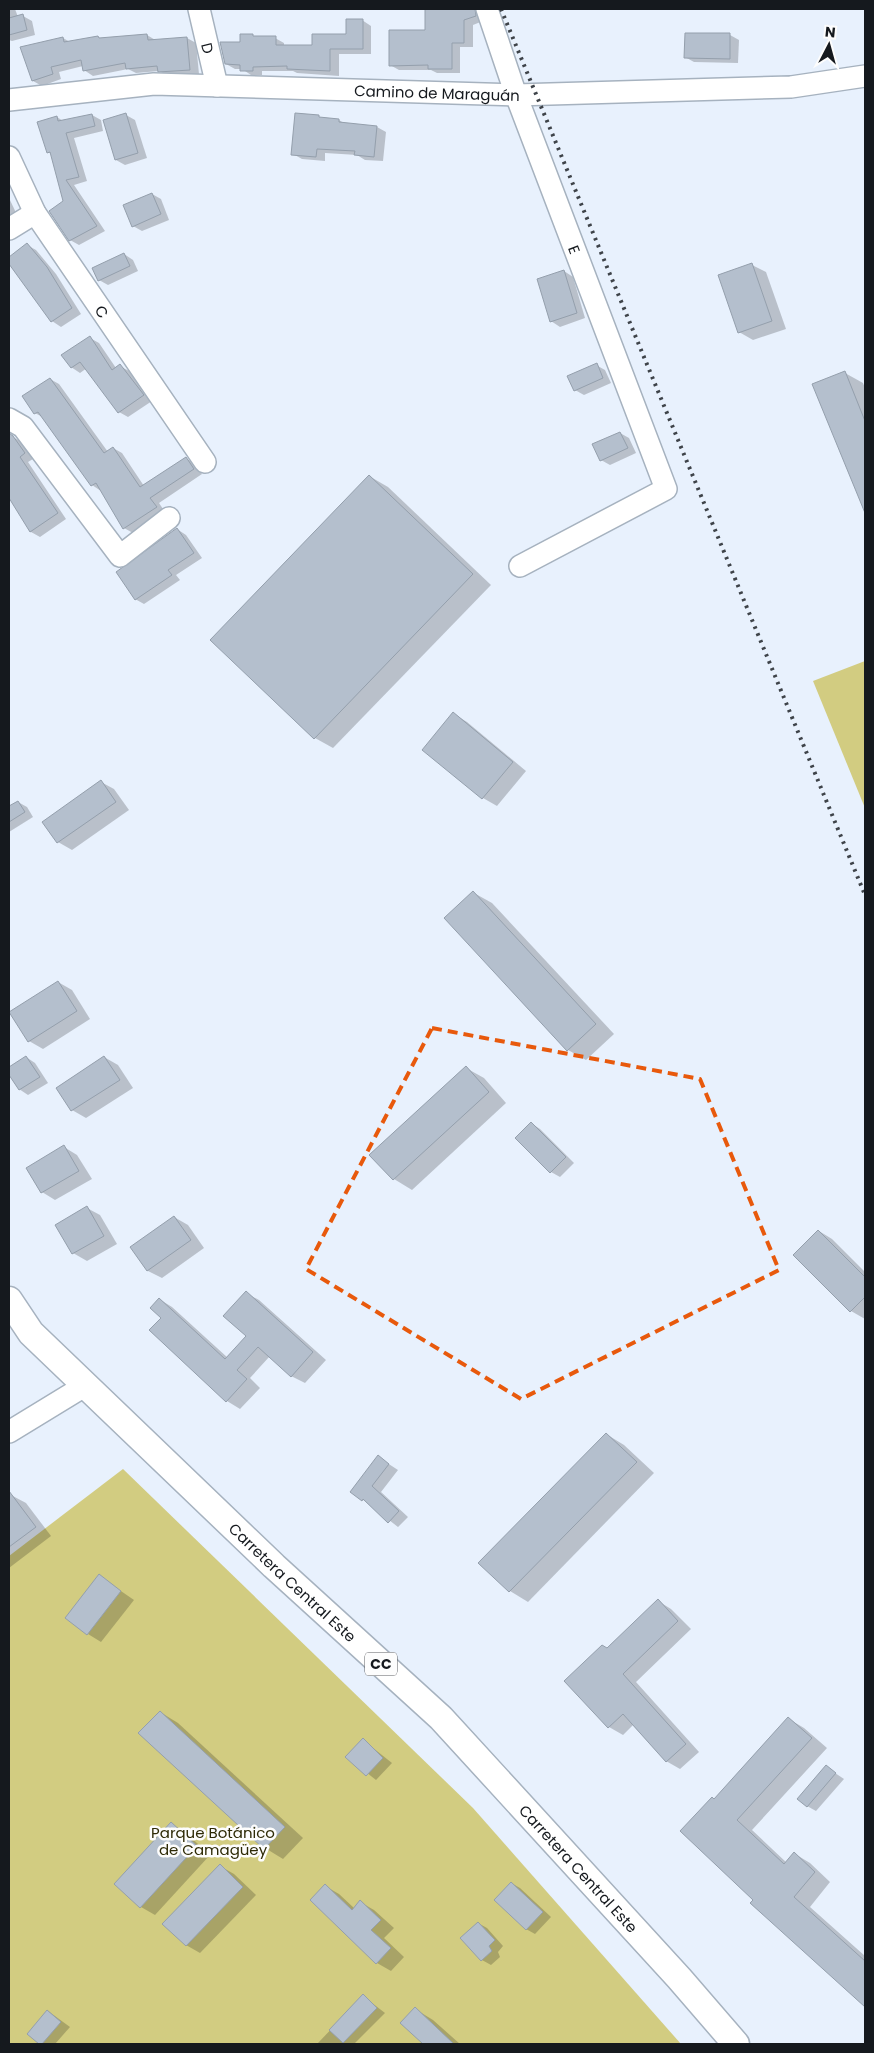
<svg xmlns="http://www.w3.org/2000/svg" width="874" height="2053" font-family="Poppins,sans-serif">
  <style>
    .green { fill: #d2cc81 }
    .shadow { fill: #0003 }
    .building { fill: #b4bfcd; stroke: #949fac }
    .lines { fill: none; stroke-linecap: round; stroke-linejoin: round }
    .minor-casing { stroke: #a6b2bf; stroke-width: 24 }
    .major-casing { stroke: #a6b2bf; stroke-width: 29 }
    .minor { stroke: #fff; stroke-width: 21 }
    .major { stroke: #fff; stroke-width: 26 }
    .rail { stroke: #3e4349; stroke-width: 4; stroke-dasharray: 2.5 5; stroke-linecap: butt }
    .marked { fill: none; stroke: #e8590c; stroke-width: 4; stroke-dasharray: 10 6; stroke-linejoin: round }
    .labels { text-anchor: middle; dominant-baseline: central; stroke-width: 5; stroke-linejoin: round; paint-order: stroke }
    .shield { fill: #fdfdfd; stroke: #5b5d61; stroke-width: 1 }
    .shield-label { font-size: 14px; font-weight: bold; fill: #15191e }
    .street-label { font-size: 15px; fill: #15191e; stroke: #fdfdfd }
    .park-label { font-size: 15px; fill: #2e2a06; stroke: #fdfdfd }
  </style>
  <rect width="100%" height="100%" fill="#e8f1fd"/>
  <g class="green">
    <path d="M865 661V808L813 681Z"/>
    <path d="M123 1469 473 1808 681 2044H9V1556Z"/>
  </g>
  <g class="shadow">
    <path d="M9 9H15L18 17 23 16 32 21 35 35 12 41 9 40Z"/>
    <path d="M426 9H478L483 21 473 25V47H460V73H437L431 70H399L390 65 426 31Z"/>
    <path d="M362 20 371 26V54H339V76L297 73 293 71H262V75H251L242 69H235L226 64 242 43 253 36 275 38 284 43V46H313L347 35Z"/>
    <path d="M147 35 157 41 187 38 196 43 199 74 168 76 159 71 136 73 128 69 93 76 84 70 83 66 59 72 61 79 42 86 33 81 63 38 70 42 98 37 102 39Z"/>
    <path d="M730 35 739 40 738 63 694 62 685 57Z"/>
    <path d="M92 115 101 120 103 131 74 138 87 181 74 185 105 231 79 245 70 240 65 202 52 154 48 152 57 117 63 121Z"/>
    <path d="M126 115 135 120 147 158 125 165 116 160Z"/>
    <path d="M339 120 345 124 377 127 386 132 383 161 365 160 357 155 325 153V161L302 159 293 154Z"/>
    <path d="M152 194 161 199 169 220 142 231 133 226Z"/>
    <path d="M9 198 19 219 9 224Z"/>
    <path d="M27 245 36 250 56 274 81 314 61 327 52 321 9 262V258Z"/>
    <path d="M124 254 133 260 138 271 108 285 99 280Z"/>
    <path d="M752 265 766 272 786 329 753 340 739 332Z"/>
    <path d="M564 271 573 277 585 318 560 327 551 321Z"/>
    <path d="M90 338 99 343 116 368 120 366 129 371 152 401 128 417 119 412 87 368 80 373 71 367Z"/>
    <path d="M596 365 605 370 611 383 584 395 575 390Z"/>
    <path d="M845 373 863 383 865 388V511L814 385Z"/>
    <path d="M50 379 59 384 108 452 113 448 122 453 144 486 186 458 195 464 202 474 159 503 165 512 133 533 124 528 101 491 92 485 44 418 35 413Z"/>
    <path d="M620 433 629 438 636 453 610 465 601 460Z"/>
    <path d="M9 435 22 442 33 459 28 462 66 519 40 537 31 532 9 497Z"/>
    <path d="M369 476 388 487 491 585 333 748 315 738Z"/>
    <path d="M177 529 186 535 202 558 176 575 180 580 144 604 135 599Z"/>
    <path d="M454 714 467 722 526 771 497 806 483 798 424 750Z"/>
    <path d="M101 782 114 789 129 810 72 850 58 842 44 822Z"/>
    <path d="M18 802 27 807 33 817 9 832V808Z"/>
    <path d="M474 893 492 903 614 1034 586 1060 568 1050Z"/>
    <path d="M58 982 72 990 90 1019 43 1049 29 1041Z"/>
    <path d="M26 1057 35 1063 48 1083 28 1095 19 1089 9 1072V1068Z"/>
    <path d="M104 1057 118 1065 133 1088 86 1118 72 1110 57 1088Z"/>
    <path d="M466 1068 484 1078 506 1103 412 1190 394 1179Z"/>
    <path d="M531 1123 540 1129 574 1163 560 1177 551 1172Z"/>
    <path d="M64 1147 77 1155 92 1179 55 1200 42 1192Z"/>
    <path d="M87 1208 100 1215 117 1244 87 1261 73 1253 56 1225Z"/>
    <path d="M174 1217 188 1225 204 1248 162 1278 148 1271 132 1248Z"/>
    <path d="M819 1231 832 1239 865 1272V1319L851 1311 795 1255Z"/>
    <path d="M246 1293 259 1300 326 1360 305 1383 291 1376 270 1356 250 1378 260 1388 240 1409 227 1401 150 1330 162 1318 159 1299 172 1307 228 1358 247 1336Z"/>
    <path d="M606 1434 624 1445 654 1473 528 1602 510 1591Z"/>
    <path d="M378 1457 398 1470 381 1492 408 1517 398 1527 362 1499Z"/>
    <path d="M9 1494 26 1503 51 1536 9 1568Z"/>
    <path d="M99 1576 134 1600 101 1642 88 1634Z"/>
    <path d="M658 1601 671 1609 691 1629 636 1682 699 1752 680 1769 666 1761 633 1725 623 1735 609 1727 607 1649Z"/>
    <path d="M160 1712 178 1723 303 1838 283 1859 265 1848 140 1733Z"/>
    <path d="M789 1719 804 1728 827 1748 752 1830 787 1863 795 1854 810 1863 830 1882 810 1907 865 1956V2005L752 1903 755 1900 715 1800Z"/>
    <path d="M363 1740 392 1763 376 1780 347 1757Z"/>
    <path d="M826 1767 844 1779 816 1811 807 1806Z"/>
    <path d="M171 1824 185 1832 210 1855 155 1915 141 1907 116 1884Z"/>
    <path d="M220 1866 234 1874 256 1895 200 1953 186 1945Z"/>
    <path d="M511 1883 520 1888 551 1917 535 1934 526 1929Z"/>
    <path d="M325 1886 339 1894 354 1908 360 1902 374 1910 394 1928 384 1938 404 1957 391 1971 377 1963Z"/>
    <path d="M478 1923 487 1928 503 1946 498 1952 500 1957 491 1965 482 1960Z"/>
    <path d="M363 1996 385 2013 354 2044H317Z"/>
    <path d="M415 2009 433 2020 460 2044H425L402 2023Z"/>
    <path d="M48 2011 70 2027 55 2044H40L28 2034Z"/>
  </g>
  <g class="building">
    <path d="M425 9H475L476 16 464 20V43H452V69H428V65L389 66V30H425Z"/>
    <path d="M23 14 27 30 9 35V18Z"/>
    <path d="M346 19H363V49H330V71L287 69V66L253 67V71H240V65L225 64 220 42H240V34H253V36H276V45H312V34H346Z"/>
    <path d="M685 33H730V59L684 58Z"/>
    <path d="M147 34 148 40 187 37 190 70 158 72 157 66 126 69 125 63 83 71 81 60 51 67 53 74 32 81 20 47 63 37 64 42 98 36 99 38Z"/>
    <path d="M126 113 138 153 115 160 103 120Z"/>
    <path d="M295 113 319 115V117L339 119V122L377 126 374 157 354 155 355 151 317 149 316 157 291 155Z"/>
    <path d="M92 114 95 126 66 133 79 177 66 180 97 226 69 241 49 211 63 201 50 152 47 153 37 122 57 116 58 121Z"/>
    <path d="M152 193 161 214 132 227 123 205Z"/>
    <path d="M27 243 47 267 72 308 51 322 9 264V257Z"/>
    <path d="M124 253 130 266 98 281 92 268Z"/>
    <path d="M752 263 772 321 738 333 718 275Z"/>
    <path d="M564 270 577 313 550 322 537 279Z"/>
    <path d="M90 336 112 370 120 364 144 395 118 413 80 362 71 368 61 355Z"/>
    <path d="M597 363 603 378 574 391 567 376Z"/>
    <path d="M845 371 865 421V513L812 384Z"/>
    <path d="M50 378 104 453 113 447 140 487 186 457 194 469 150 498 157 507 123 529 96 483 91 486 38 412 34 414 22 396Z"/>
    <path d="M620 432 628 448 600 461 592 444Z"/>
    <path d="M9 433 13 436 25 453 20 457 58 513 30 532 9 498Z"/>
    <path d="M369 475 473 574 314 739 210 640Z"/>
    <path d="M177 528 194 553 168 570 172 575 135 600 116 572Z"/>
    <path d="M453 712 513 762 482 799 422 750Z"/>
    <path d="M101 780 116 802 57 843 42 822Z"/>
    <path d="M18 801 25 812 9 822V806Z"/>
    <path d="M473 891 596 1024 567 1051 444 918Z"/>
    <path d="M58 981 77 1011 28 1042 9 1012Z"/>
    <path d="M26 1056 40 1077 19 1090 9 1075V1067Z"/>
    <path d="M104 1056 120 1080 71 1111 56 1088Z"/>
    <path d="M466 1066 489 1092 393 1180 369 1155Z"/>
    <path d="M531 1122 566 1157 550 1173 515 1138Z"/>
    <path d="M64 1145 79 1171 41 1193 26 1168Z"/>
    <path d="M87 1206 104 1236 72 1254 55 1225Z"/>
    <path d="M174 1216 191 1240 147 1271 130 1247Z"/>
    <path d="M818 1230 865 1277V1297L850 1312 793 1255Z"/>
    <path d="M246 1291 313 1352 291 1377 258 1347 237 1370 247 1379 226 1402 149 1330 161 1318 150 1308 159 1298 225 1359 246 1336 223 1316Z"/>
    <path d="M606 1433 637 1462 509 1592 478 1563Z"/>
    <path d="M378 1455 389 1464 372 1486 399 1511 388 1523 363 1499 362 1501 350 1492Z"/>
    <path d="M9 1491 36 1527 9 1547Z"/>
    <path d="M99 1574 121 1591 87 1635 65 1618Z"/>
    <path d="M658 1599 678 1621 623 1674 686 1744 666 1762 623 1714 608 1728 564 1681 602 1645 607 1648Z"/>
    <path d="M160 1711 285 1827 264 1849 138 1733Z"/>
    <path d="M788 1717 812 1738 737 1820 784 1864 794 1852 815 1872 794 1897 865 1961V2007L750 1903 753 1900 680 1831 712 1797 714 1799Z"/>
    <path d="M363 1738 383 1758 366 1776 345 1757Z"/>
    <path d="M826 1765 836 1773 807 1807 797 1799Z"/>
    <path d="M171 1822 197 1846 140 1908 114 1884Z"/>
    <path d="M220 1864 243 1887 186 1946 162 1924Z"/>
    <path d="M511 1882 543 1912 526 1930 494 1900Z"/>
    <path d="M325 1884 352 1910 360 1900 381 1920 371 1930 391 1948 376 1964 310 1900Z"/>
    <path d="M478 1922 495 1940 489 1946 492 1951 481 1961 460 1938Z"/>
    <path d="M363 1994 377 2008 343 2043 329 2030Z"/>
    <path d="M415 2007 454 2044H423L400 2023Z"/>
    <path d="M47 2010 61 2022 42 2044H39L27 2034Z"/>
  </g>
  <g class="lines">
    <defs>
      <g id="minor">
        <path id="s1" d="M199 9 217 86"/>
        <path id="s2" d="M487 9 516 95 666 489 520 566"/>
        <path id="s3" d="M9 100 154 84 516 95 791 87 865 76"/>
        <path id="s4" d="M9 157 35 213 205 462"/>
        <path d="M9 229 35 213"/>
        <path d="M9 419 23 427 120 556 169 518"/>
        <path d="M9 1432 86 1385"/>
      </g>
      <g id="major">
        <path id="s5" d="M9 1300 31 1333 274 1566 441 1718 679 1978 736 2044"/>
      </g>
    </defs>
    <use href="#minor" class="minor-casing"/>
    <use href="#major" class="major-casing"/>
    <use href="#minor" class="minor"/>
    <use href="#major" class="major"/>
    <path class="rail" d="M501 9 865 895"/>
  </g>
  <path class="marked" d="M432 1028 700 1079 779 1270 521 1399 306 1269Z"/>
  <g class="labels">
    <rect class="shield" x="365" y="1652.5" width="32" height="23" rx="4"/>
    <g class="shield-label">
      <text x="381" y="1664">CC</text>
    </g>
    <g class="street-label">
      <text stroke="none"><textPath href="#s1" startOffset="40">D</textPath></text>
      <text stroke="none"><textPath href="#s3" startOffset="429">Camino de Maraguán</textPath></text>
      <text stroke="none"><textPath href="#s2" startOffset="256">E</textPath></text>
      <text stroke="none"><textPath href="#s4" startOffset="181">C</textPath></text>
      <text stroke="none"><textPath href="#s5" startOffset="401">Carretera Central Este</textPath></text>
      <text stroke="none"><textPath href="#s5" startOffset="806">Carretera Central Este</textPath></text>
    </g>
    <g class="park-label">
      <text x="213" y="1832">Parque Botánico<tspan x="213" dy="17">de Camagüey</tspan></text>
    </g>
  </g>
  <rect width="874" height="2053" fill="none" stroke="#15191e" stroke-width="20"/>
  <g transform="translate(829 45) rotate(6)" stroke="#fdfdfd" stroke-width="4" paint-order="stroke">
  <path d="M0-4L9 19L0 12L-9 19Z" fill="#15191e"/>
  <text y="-8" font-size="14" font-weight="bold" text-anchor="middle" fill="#15191e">N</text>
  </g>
</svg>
